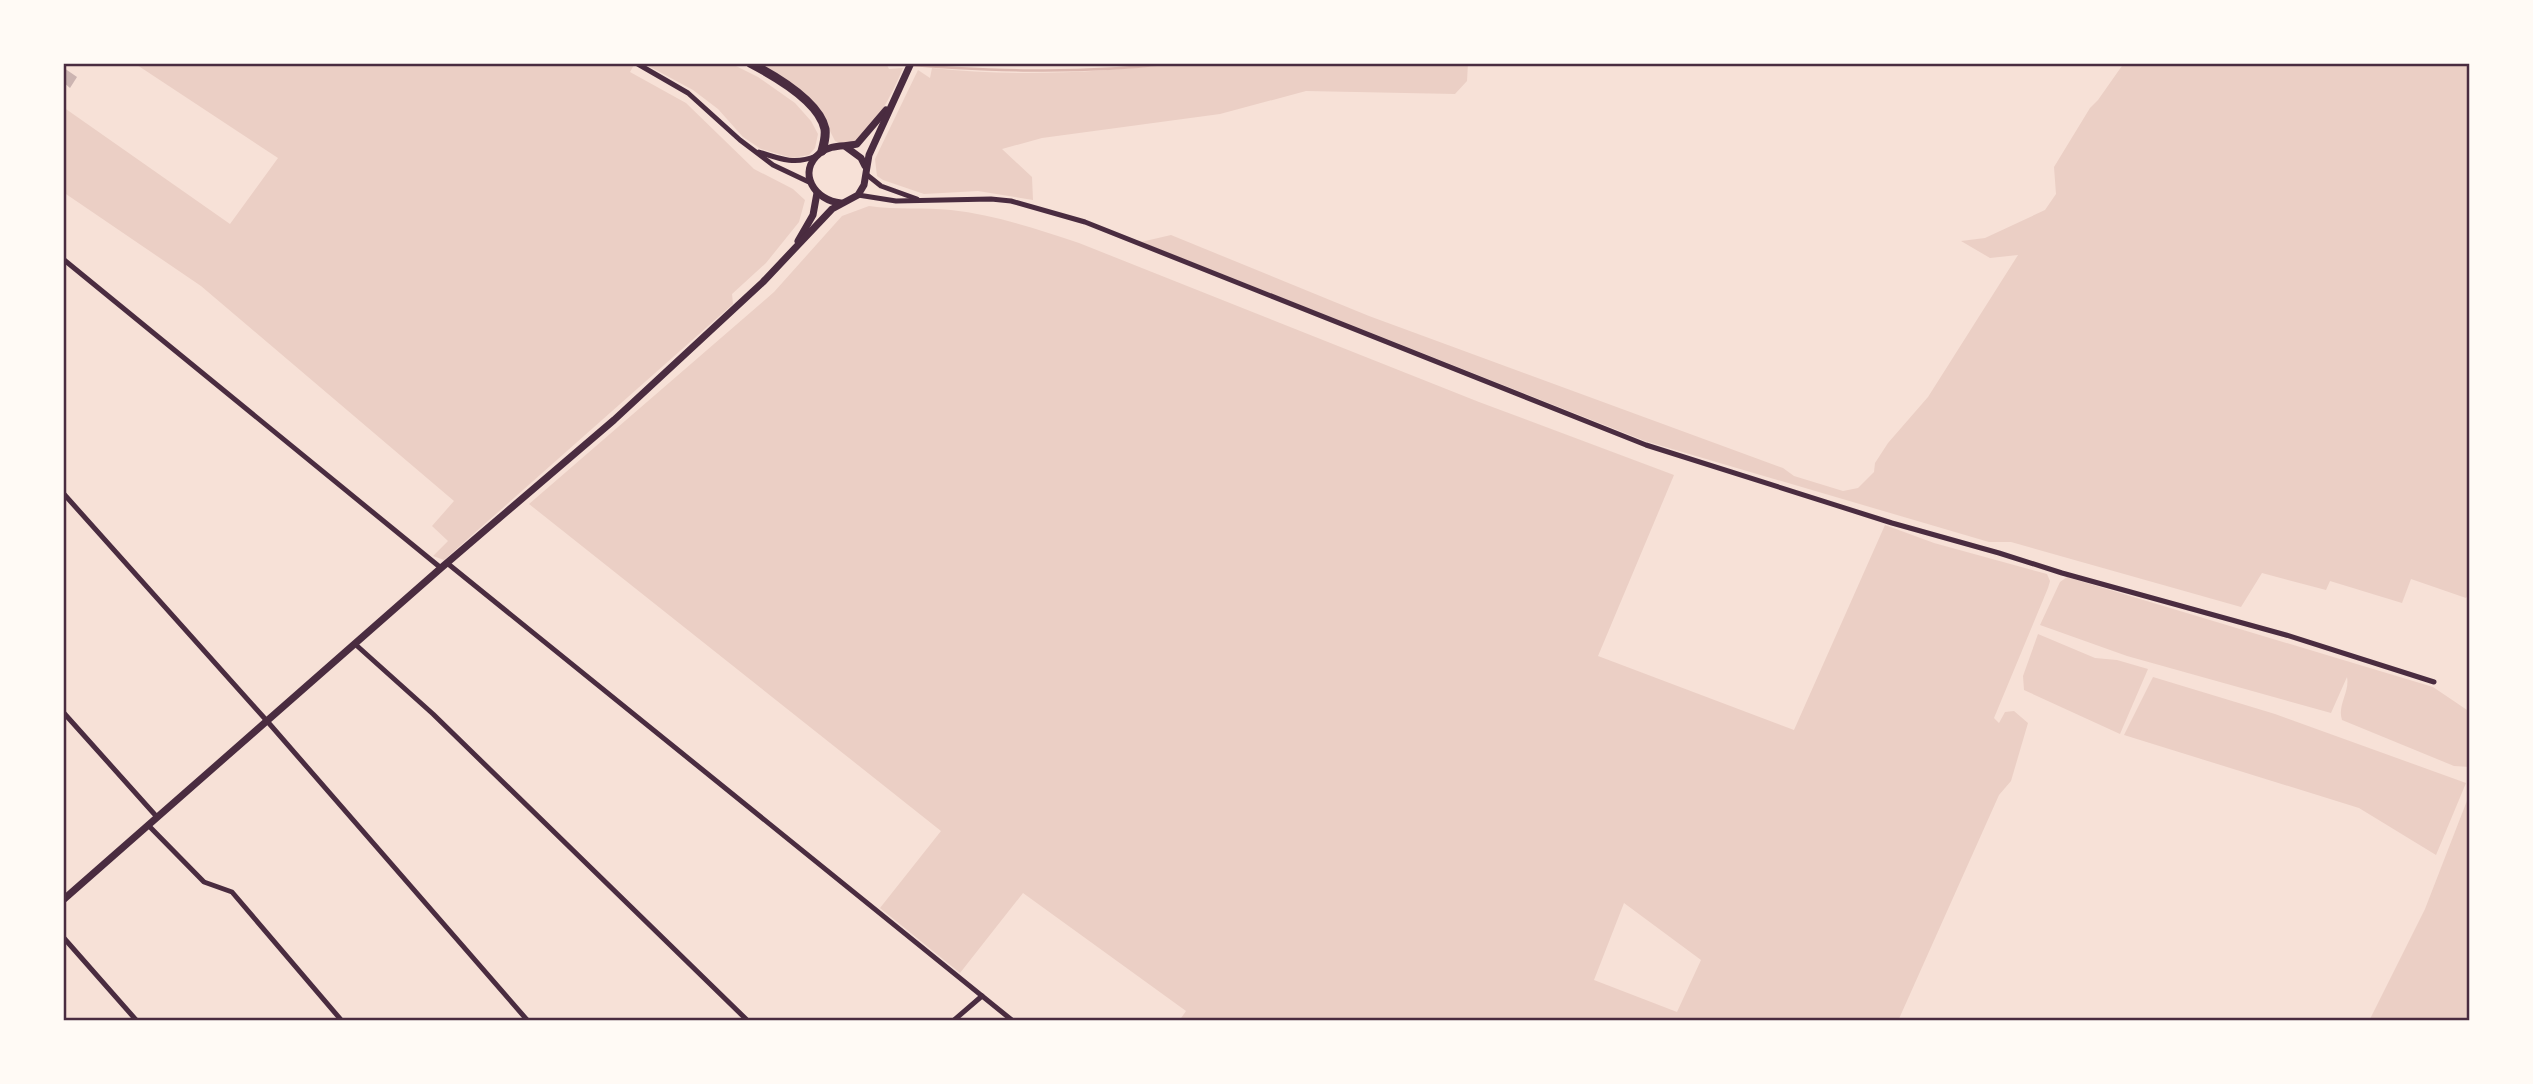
<svg xmlns="http://www.w3.org/2000/svg" width="2533" height="1084" font-family="Barlow,sans-serif">
  <style>
    .green { fill: #ebcfc5; fill-rule: evenodd }
    .lines { fill: none; stroke-linecap: round; stroke-linejoin: round }
    .stream { stroke: #dcb8b0; stroke-width: 2.5 }
    .building { fill: #ccb4b1 }
    .minor { stroke: #4a2c40; stroke-width: 5 }
    .tertiary { stroke: #4a2c40; stroke-width: 7 }
    .trunk { stroke: #4a2c40; stroke-width: 9 }
    .neatline { fill: none; stroke: #4a2c40; stroke-width: 2.5 }
  </style>
  <rect width="100%" height="100%" fill="#f7e1d7"/>
  <g class="green">
    <path d="M134 63H635L630 72 686 103 754 169 793 189 805 200 799 222 766 263 732 294 733 304 444 560 433 556 448 541 432 526 454 501 201 286 63 192V107L230 224 278 158Z"/>
    <path d="M643 63H730L758 77 795 103 811 121 818 134 815 148 809 155 792 158 761 149 743 137 718 109 693 90Z"/>
    <path d="M759 63H886L889 69 903 68C891 97 877 123 854 144L839 143 835 141 820 111Z"/>
    <path d="M1180 63H1468L1467 81 1455 94 1306 91 1220 114 1042 138 1002 149 1032 177 1033 200 978 191 924 194 883 180 877 176 875 159 918 70 930 78 932 68C1011 77 1101 73 1180 63Z"/>
    <path d="M2124 63H2470V591L2466 598 2411 579 2402 603 2330 581 2326 590 2262 573 2241 607 2011 542H1989L1645 441 1141 242 1171 235 1369 316 1783 468 1794 476 1843 491 1858 488 1874 472 1875 463 1888 443 1928 397 2018 255 1990 258 1961 241 1985 238 2045 210 2056 194 2054 167 2090 108 2098 100Z"/>
    <path d="M869 206C896 210 924 207 951 210 995 215 1037 229 1079 243L1479 402 1674 475 1598 656 1794 730 1885 525 1934 543 2047 574 2050 581 2048 588 1994 718 1999 723 2005 712 2014 711 2028 723 2011 781 1999 795 1898 1021H1179L1186 1011 1023 893 960 973 880 908 941 831 529 504 774 292 842 216ZM1624 903 1701 960 1677 1012 1594 980Z"/>
    <path d="M2067 577 2433 687 2470 712V767L2454 766 2342 720C2337 705 2350 692 2347 677L2331 713 2127 656 2040 625 2060 582Z"/>
    <path d="M2038 634 2095 658 2117 660 2148 669 2120 734 2024 690 2023 676Z"/>
    <path d="M2153 677 2275 714 2466 783 2436 855 2359 808 2124 735Z"/>
    <path d="M2470 793V1021H2369L2425 909Z"/>
  </g>
  <g class="lines">
    <path class="stream" d="M886 63C982 71 1078 75 1173 63"/>
  </g>
  <path class="building" d="M64 68 77 77 70 88 63 82Z"/>
  <g class="lines">
    <g class="minor">
      <path d="M636 63 688 93 740 140 773 165 811 183"/>
      <path d="M759 152C780 159 795 165 816 156"/>
      <path d="M866 174 881 186 917 199"/>
      <path d="M858 195 896 201 991 199 1011 201 1085 222 1646 445 1892 523 1999 553 2062 573 2286 635 2434 682"/>
      <path d="M63 259 441 568"/>
      <path d="M63 493 267 721 528 1021"/>
      <path d="M447 563 1013 1021"/>
      <path d="M355 644 433 714 748 1021"/>
      <path d="M63 712 157 817"/>
      <path d="M148 825 204 882 232 892 342 1021"/>
      <path d="M63 937 137 1021"/>
      <path d="M953 1021 982 996"/>
    </g>
    <g class="tertiary">
      <path d="M846 147 861 158 865 166"/>
      <path d="M841 203C815 201 796 172 820 153 831 144 844 147 857 144L886 110"/>
      <path d="M798 241 813 215 817 193"/>
      <path d="M63 900 441 568 614 420 763 282 832 209 858 195 864 185 869 155 911 63"/>
    </g>
    <path class="trunk" d="M750 63C773 75 819 101 825 129 826 136 824 144 822 151"/>
  </g>
  <rect width="2533" height="1084" fill="none" stroke="#fffaf5" stroke-width="130"/>
  <rect x="65" y="65" width="2403" height="954" class="neatline"/>
</svg>
